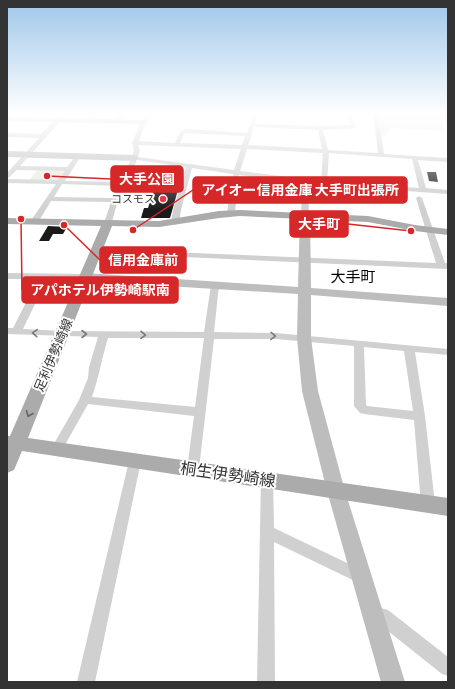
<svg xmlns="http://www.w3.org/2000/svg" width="455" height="689" viewBox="0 0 455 689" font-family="'Sofia Sans Condensed','Noto Sans JP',sans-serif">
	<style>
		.green { fill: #e6ecdf }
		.building { fill: #1a1a1a }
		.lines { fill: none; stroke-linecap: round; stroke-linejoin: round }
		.street { fill: #d0d0d0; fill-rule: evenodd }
		.secondary { fill: #bdbdbd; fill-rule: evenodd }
		.primary { fill: #ababab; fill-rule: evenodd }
		.oneway { stroke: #7a7a7a }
		.oneway2 { stroke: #636363 }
		.poi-dot { fill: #e63946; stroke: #fff; stroke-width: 1.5 }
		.labels { text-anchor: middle; stroke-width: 4; stroke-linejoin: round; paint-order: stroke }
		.far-poi-label { font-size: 11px; fill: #333; stroke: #fff; text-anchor: end }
		.street-label { font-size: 13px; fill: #333; stroke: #fff }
		.quarter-label { font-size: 15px; fill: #000; stroke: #fff }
		.near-street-label { font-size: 16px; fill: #333; stroke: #fff }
		.leader { fill: none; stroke: #d62828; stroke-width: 1.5 }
		.callout-dot { fill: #d62828; stroke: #fff; stroke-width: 1.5 }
		.callout { fill: #d62828; stroke: #d62828; stroke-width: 1.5 }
		.callout-label { font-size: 14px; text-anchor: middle; font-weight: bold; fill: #fff }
	</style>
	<rect width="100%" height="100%" fill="#fff"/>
	<g class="green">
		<polygon points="378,114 448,114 443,118 443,131 391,128 386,135 381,136"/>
		<polygon points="38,169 65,171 58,181 29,181"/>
	</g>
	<g class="building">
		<polygon points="427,172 436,172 438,182 429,181"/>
		<polygon points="154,189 178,190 170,218 141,218 144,208 148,208"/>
		<polygon points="48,226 67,227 63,234 53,234 49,241 39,241"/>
	</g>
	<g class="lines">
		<g class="street">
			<path d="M61 114H67L20 166 67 167 76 155 78 154 81 156 65 181 120 182 132 158 134 150 132 143 141 122 148 114H154L146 122 139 141 175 143 180 132 186 129 247 133 254 114H259L255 124 320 126 351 125 345 114H350L356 128 323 130 328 150 378 153 373 114H378L384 154 448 158V162L418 160 426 188 448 190V194L308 184 309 215 305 217 301 215 302 184 239 175 235 213 231 215 227 213 233 174 192 168 181 210 179 223 175 225 171 223 173 210 186 167 137 160 118 200 111 225H108L104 223 111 202 51 201 37 224H31L30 222 56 184 7 183V179L58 180 65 171 17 170 7 179V173L39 138 7 137V133L41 134ZM254 127 318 130 322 149 248 145ZM187 133 245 136 242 145 180 143 184 134ZM138 145 241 149 234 170 138 157 140 150ZM247 149 323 153 321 181 240 171ZM329 153 412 159 419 188 327 182ZM62 184 118 186 113 198 54 197Z"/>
			<polygon points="94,114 100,114 92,122 88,122 88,120"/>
			<polygon points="119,114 125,114 117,122 113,122 113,120"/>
			<polygon points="419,196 422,198 445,263 448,263 448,269 95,253 91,251 95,249 436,263 416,198"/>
			<path d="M7 273 85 274 89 277 85 280 47 279 23 329 63 331 204 332 211 285 215 282 219 285 214 332 276 333 448 349V355L415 352 425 416 435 504 433 508 428 510 423 508 421 504 414 420 364 414 360 413 354 406V346L276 339H214L199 469 197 473 193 474 189 473 187 469 194 416 88 404 61 452 57 454 53 452 51 449 79 400 88 378 89 367 98 337 7 334V328H13L38 279H7ZM108 338H204L195 407 92 397C99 377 102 357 108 338ZM364 347 404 351 413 411 367 406 366 405Z"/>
			<polygon points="135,456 139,457 141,461 95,682 77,682 129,461 131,457"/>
			<polygon points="267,474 272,475 273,479 274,528 366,572 368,577 366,582 361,584 274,542 275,682 257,682 261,479 262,475"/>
			<polygon points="373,606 388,610 448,657 448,676 442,674 378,623 367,620 365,614 367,608"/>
		</g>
		<g class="secondary">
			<polygon points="7,117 144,120 148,122 144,124 7,121"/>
			<polygon points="7,151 135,155 139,158 135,161 7,157"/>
			<polygon points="305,212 310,215 311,288 448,298 448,306 311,295 311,338 318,391 345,491 405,682 381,682 327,491 302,391 297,338 298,294 85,281 81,280 79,277 81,274 85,273 298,287 300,215"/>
		</g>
		<g class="primary">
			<polygon points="7,114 15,114 7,118"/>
			<polygon points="240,210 368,216 415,225 448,229 448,235 415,231 368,222 240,216 219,218 159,227 112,226 28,438 448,498 448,516 29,452 22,451 14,470 7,473 7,436 10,436 101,226 7,224 7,218 159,221 219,211"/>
		</g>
	</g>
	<defs><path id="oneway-chevron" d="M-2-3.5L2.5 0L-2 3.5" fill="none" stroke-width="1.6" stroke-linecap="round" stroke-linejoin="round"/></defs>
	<g class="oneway">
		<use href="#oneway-chevron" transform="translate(35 333) rotate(-176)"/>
		<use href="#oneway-chevron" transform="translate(84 334)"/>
		<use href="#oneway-chevron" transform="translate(143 335) rotate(1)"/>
		<use href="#oneway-chevron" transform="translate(273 336) rotate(2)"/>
	</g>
	<use class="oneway2" href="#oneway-chevron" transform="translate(29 414) rotate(113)"/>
	<linearGradient id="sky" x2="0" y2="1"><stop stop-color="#9ec6ea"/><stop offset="0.54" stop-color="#fff"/><stop offset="1" stop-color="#fff" stop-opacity="0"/></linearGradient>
	<rect width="455" height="210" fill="url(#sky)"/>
	<circle class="poi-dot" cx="163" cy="199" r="4"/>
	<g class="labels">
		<g class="far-poi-label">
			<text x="155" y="203">コスモス</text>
		</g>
		<g class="street-label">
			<text transform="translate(53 355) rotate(-67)" y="5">足利伊勢崎線</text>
		</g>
		<g class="quarter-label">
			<text x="353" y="282">大手町</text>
		</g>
		<g class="near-street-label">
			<text transform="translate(228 474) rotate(8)" y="6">桐生伊勢崎線</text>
		</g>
	</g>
	<path class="leader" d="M47 176L111 179M133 230L193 190M411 231L348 224M64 225L100 260M21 219L22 290"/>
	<g class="callout-dot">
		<circle cx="47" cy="176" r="4"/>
		<circle cx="133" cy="230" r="4"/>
		<circle cx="411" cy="231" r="4"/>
		<circle cx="64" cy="225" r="4"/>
		<circle cx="21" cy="219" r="4"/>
	</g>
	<g class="callout">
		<rect x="111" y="166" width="72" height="26" rx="4"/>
		<rect x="193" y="177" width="214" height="26" rx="4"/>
		<rect x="290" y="211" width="58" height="26" rx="4"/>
		<rect x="100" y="247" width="86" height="26" rx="4"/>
		<rect x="22" y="277" width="156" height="26" rx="4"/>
	</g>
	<g class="callout-label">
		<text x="147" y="184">大手公園</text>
		<text x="300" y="195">アイオー信用金庫 大手町出張所</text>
		<text x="319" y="229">大手町</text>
		<text x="143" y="265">信用金庫前</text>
		<text x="100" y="295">アパホテル伊勢崎駅南</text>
	</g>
	<rect width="455" height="689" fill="none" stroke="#333333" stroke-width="16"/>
</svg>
